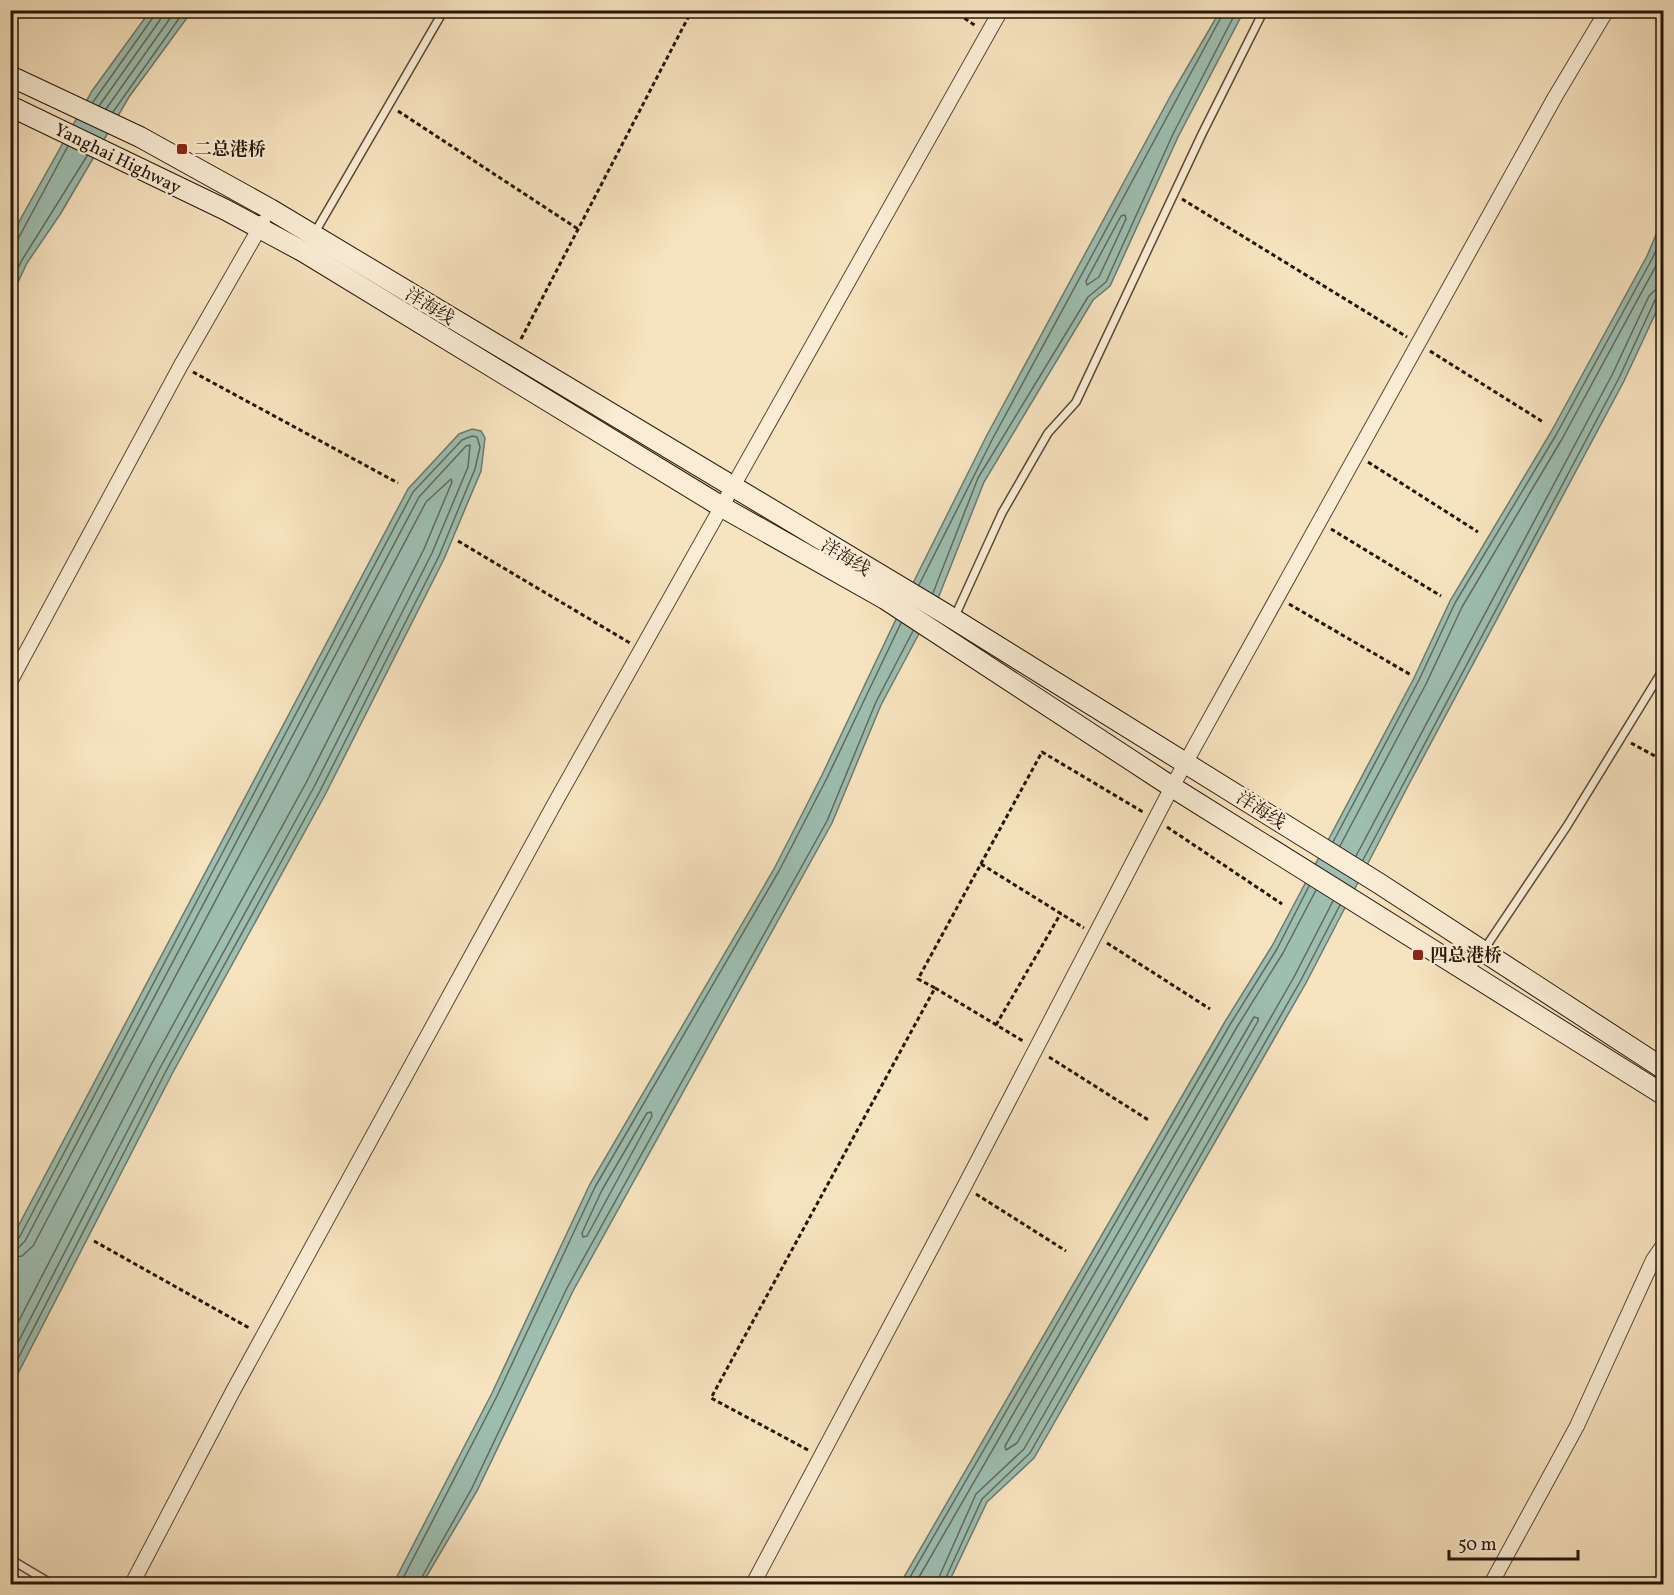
<svg xmlns="http://www.w3.org/2000/svg" width="1674" height="1595" viewBox="0 0 1674 1595" font-family="Vollkorn,'Noto Serif SC',serif">
	<style>
		.water { fill: #9dbeb1; stroke: #6d7a6d; stroke-width: 1.5 }
		.lines { fill: none; stroke-linecap: round; stroke-linejoin: round }
		.shore { stroke: #616a5c; stroke-width: 1.5 }
		.lane-casing { stroke: #5a4836; stroke-width: 10 }
		.street-casing { stroke: #5a4836; stroke-width: 16 }
		.secondary-casing { stroke: #251508; stroke-width: 22 }
		.path { stroke: #251508; stroke-width: 3; stroke-dasharray: 4.5 3; stroke-linecap: butt }
		.lane { stroke: #faedd5; stroke-width: 7 }
		.street { stroke: #faedd5; stroke-width: 14 }
		.secondary { stroke: #faedd5; stroke-width: 20 }
		.poi-dot { fill: #8f2418; stroke: #faedd5; stroke-width: 2 }
		.labels { text-anchor: middle; stroke-width: 4.5; stroke-linejoin: round; paint-order: stroke }
		.poi-label { font-size: 18px; font-weight: bold; fill: #251508; stroke: #faedd5; text-anchor: start }
		.street-label { font-size: 18px; fill: #251508; stroke: #faedd5 }
	</style>
	<rect width="100%" height="100%" fill="#f7e3bf"/>
	<filter id="stains"><feTurbulence type="fractalNoise" baseFrequency=".00333" numOctaves="4"/><feColorMatrix values="0 0 0 0 .2 0 0 0 0 .09 0 0 0 0 .02 0 0 0 .5 -.17"/></filter>
	<radialGradient id="worn" r=".72"><stop offset=".6" stop-color="#630" stop-opacity="0"/><stop offset="1" stop-color="#630" stop-opacity=".3"/></radialGradient>
	<g class="water">
		<polygon points="150,11 192,11 129,97 61,213 27,263 11,297 11,242 20,220 92,91"/>
		<polygon points="1220,11 1244,11 1178,137 1110,286 1093,300 984,482 939,596 881,705 832,823 573,1291 477,1491 422,1584 393,1584 492,1393 590,1184 774,869 822,775 916,577 987,435 1171,95"/>
		<polygon points="1663,218 1663,297 1624,381 1409,784 1306,983 1034,1458 987,1502 948,1584 900,1584 1226,1020 1272,946 1414,678 1450,601 1551,432 1647,256"/>
		<polygon points="472,429 481,431 485,438 481,471 444,559 326,793 172,1074 11,1387 11,1240 408,489 459,434"/>
	</g>
	<g class="lines">
		<g class="shore">
			<polyline points="93,102 154,16 155,10"/>
			<polyline points="99,106 160,20 162,10"/>
			<polyline points="106,109 176,10"/>
			<polyline points="113,112 185,10"/>
			<polygon points="1125,215 1126,219 1099,277 1087,285 1086,281 1121,216"/>
			<polyline points="10,242 18,239 68,146"/>
			<polyline points="10,284 22,260 87,156"/>
			<polyline points="919,585 993,438 1225,10"/>
			<polyline points="933,593 978,478 1088,297 1106,282 1173,134 1237,10"/>
			<polyline points="1333,842 1419,680 1455,603 1556,435 1652,259 1664,233"/>
			<polyline points="1340,846 1426,684 1462,607 1562,439 1664,251"/>
			<polyline points="1356,856 1612,375 1649,296 1655,290 1664,288"/>
			<polyline points="1363,860 1619,378 1655,300 1664,296"/>
			<polygon points="1254,1017 1258,1018 1258,1021 1017,1443 1006,1450 1005,1446"/>
			<polygon points="651,1112 652,1116 587,1236 583,1237 582,1233 602,1190 647,1113"/>
			<polyline points="10,1242 19,1238 413,492 462,440 472,436 477,437 480,447 475,469 439,556 320,791 166,1071 10,1374"/>
			<polyline points="10,1249 18,1248 25,1241 419,497 466,446 470,445 468,467 432,553 314,787 160,1068 10,1358"/>
			<polyline points="10,1258 22,1256 33,1246 426,502 451,479 452,482 424,549 306,783 152,1063 10,1338"/>
			<polyline points="400,1584 497,1396 595,1187 779,871 827,778 901,623"/>
			<polyline points="418,1584 472,1488 567,1288 827,821 876,702 913,631"/>
			<polyline points="906,1584 1231,1023 1277,949 1309,886"/>
			<polyline points="915,1584 1237,1027 1283,953 1316,890"/>
			<polyline points="936,1584 976,1494 1024,1449 1294,977 1333,901"/>
			<polyline points="943,1584 982,1499 1030,1453 1301,980 1340,905"/>
		</g>
		<g class="lane-casing">
			<g id="lane">
				<polyline points="314,234 444,10"/>
				<polyline points="955,616 1002,513 1048,433 1076,402 1202,134 1264,10"/>
				<polyline points="1469,972 1567,826 1664,668"/>
				<polyline points="10,1559 52,1584"/>
			</g>
		</g>
		<g class="street-casing">
			<g id="street">
				<polyline points="10,682 181,365 263,222"/>
				<polyline points="132,1584 233,1391 556,801 1001,10"/>
				<polyline points="753,1584 964,1187 1172,787 1555,97 1607,10"/>
				<polyline points="1491,1584 1577,1426 1653,1260 1664,1244"/>
			</g>
		</g>
		<g class="secondary-casing">
			<g id="secondary">
				<polyline points="10,76 140,137 270,209 944,613 1380,884 1664,1069"/>
				<polyline points="10,106 226,210 304,252 722,507 885,599 1172,787 1664,1095"/>
			</g>
		</g>
		<g class="path">
			<polyline points="952,10 976,26"/>
			<polyline points="398,111 578,229"/>
			<polyline points="1182,199 1407,337"/>
			<polyline points="521,339 692,10"/>
			<polyline points="1430,351 1543,422"/>
			<polyline points="193,372 398,483"/>
			<polyline points="1368,462 1478,532"/>
			<polyline points="1331,529 1441,596"/>
			<polyline points="458,541 630,643"/>
			<polyline points="1289,604 1411,675"/>
			<polyline points="1631,743 1664,761"/>
			<polyline points="1167,827 1282,904"/>
			<polyline points="981,864 1084,928"/>
			<polyline points="1107,943 1210,1009"/>
			<polyline points="935,988 1023,1041"/>
			<polyline points="996,1025 1061,913"/>
			<polyline points="1049,1057 1150,1121"/>
			<polyline points="976,1194 1066,1251"/>
			<polyline points="94,1241 251,1329"/>
			<polyline points="808,1450 711,1398 935,988 918,979 1042,752 1143,812"/>
		</g>
		<use href="#lane" class="lane"/>
		<use href="#street" class="street"/>
		<use href="#secondary" class="secondary"/>
	</g>
	<g class="poi-dot">
		<rect x="176" y="143" width="12" height="12" rx="3"/>
		<rect x="1412" y="949" width="12" height="12" rx="3"/>
	</g>
	<g class="labels">
		<g class="poi-label">
			<text x="194" y="155">二总港桥</text>
			<text x="1430" y="961">四总港桥</text>
		</g>
		<g class="street-label">
			<text transform="translate(118 158) rotate(26)" y="6">Yanghai Highway</text>
			<text transform="translate(430 306) rotate(31)" y="6">洋海线</text>
			<text transform="translate(846 557) rotate(31)" y="6">洋海线</text>
			<text transform="translate(1261 810) rotate(32)" y="6">洋海线</text>
		</g>
	</g>
	<rect width="1674" height="1595" fill="none" stroke="#f7e3bf" stroke-width="36"/>
	<rect x="12" y="12" width="1650" height="1571" fill="none" stroke="#251508" stroke-width="3"/>
	<rect x="18" y="18" width="1638" height="1559" fill="none" stroke="#251508" stroke-width="1.5"/>
	<path d="M1449 1550v9h129v-9" fill="none" stroke="#251508" stroke-width="3"/>
	<text x="1458" y="1550" font-size="18" fill="#251508" stroke="#faedd5" stroke-width="4.5" paint-order="stroke">50 m</text>
	<rect width="100%" height="100%" filter="url(#stains)"/>
	<rect width="100%" height="100%" fill="url(#worn)"/>
</svg>
